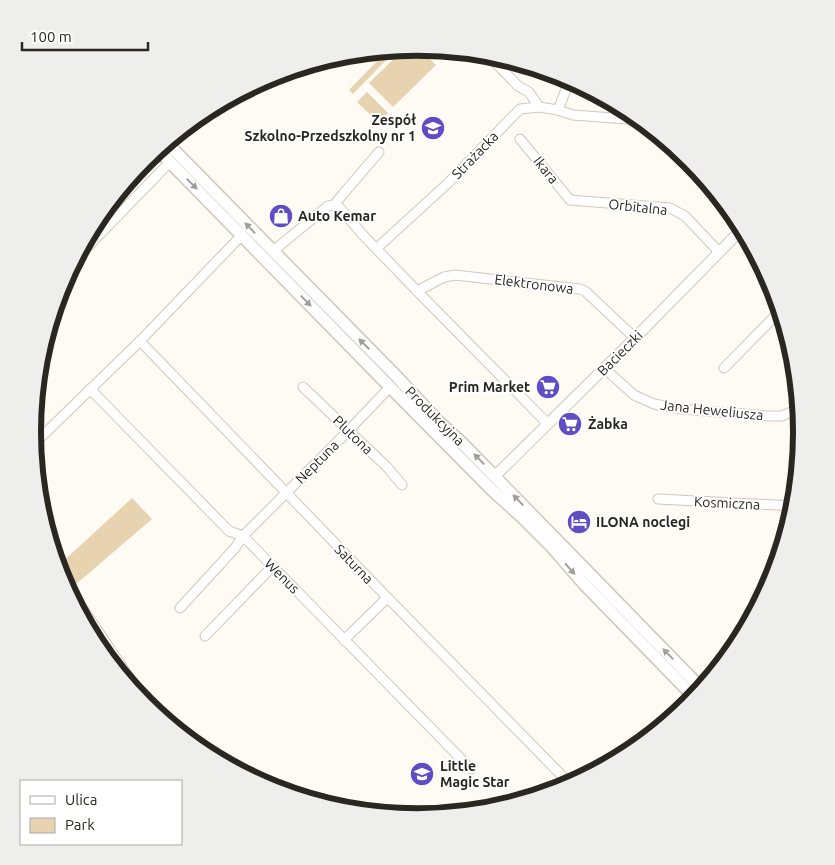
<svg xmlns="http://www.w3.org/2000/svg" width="835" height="865" viewBox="0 0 835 865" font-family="Ubuntu,sans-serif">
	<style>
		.green { fill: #e8d3b1 }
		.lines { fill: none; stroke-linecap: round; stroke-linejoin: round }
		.minor-casing { stroke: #d1c8ba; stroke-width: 11 }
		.tertiary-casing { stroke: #d1c8ba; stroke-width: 12 }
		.secondary-casing { stroke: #d1c8ba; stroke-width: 14 }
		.minor { stroke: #fff; stroke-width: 9 }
		.tertiary { stroke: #fff; stroke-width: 10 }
		.secondary { stroke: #fff; stroke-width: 11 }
		.oneway { fill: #9f9e9b }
		.labels { text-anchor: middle; stroke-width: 4; stroke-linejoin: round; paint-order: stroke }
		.poi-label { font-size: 14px; font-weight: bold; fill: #2a2721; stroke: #fff; text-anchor: start }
		.street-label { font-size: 14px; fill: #2a2721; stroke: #fff }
		.rim { fill: none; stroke: #2a2721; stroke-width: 6 }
	</style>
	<rect width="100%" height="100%" fill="#fefaf4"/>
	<g class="green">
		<polygon points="419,48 436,65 393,107 369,83 404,49"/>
		<polygon points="396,50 353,94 349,90 387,51"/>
		<polygon points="367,92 388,113 379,123 357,102"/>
		<polygon points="132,498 152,519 75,585 58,566"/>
	</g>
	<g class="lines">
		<g class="minor-casing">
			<g id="minor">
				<polyline points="487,54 518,86 529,92 539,107"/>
				<polyline points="558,110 573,115 640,120"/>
				<polyline points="520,139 570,200 670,208 685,216 719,252"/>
				<polyline points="334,205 343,194 379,152"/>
				<polyline points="377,248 447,184 520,109 539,107 558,110 570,79"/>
				<polyline points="273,251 328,206 334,205 339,207 363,235 417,291 547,423"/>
				<polyline points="75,260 170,162"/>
				<polyline points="417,291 444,277 455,275 580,289 585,291 635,338"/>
				<polyline points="140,341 382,592 571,785"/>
				<polyline points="604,368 634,395 654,404 682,409 767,416 782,416 800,408"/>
				<polyline points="724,368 781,310"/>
				<polyline points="303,387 387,467 402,485"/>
				<polyline points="90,389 229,531 243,536 471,769"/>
				<polyline points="34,444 140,341 242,235"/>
				<polyline points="658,499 795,506"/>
				<polyline points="61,576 149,707"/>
				<polyline points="180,608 235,548 243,536 349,430 390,387"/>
				<polyline points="205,636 273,566"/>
				<polyline points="344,640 387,598"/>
			</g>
		</g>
		<g class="tertiary-casing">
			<polyline id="tertiary" points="495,476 635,338 743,228"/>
		</g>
		<g class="secondary-casing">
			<g id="secondary">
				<polyline points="167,143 398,378 440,423 462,443 702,689"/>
				<polyline points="158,150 390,387 493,491 523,518 550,545 584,584 695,698"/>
			</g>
		</g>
		<use href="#minor" class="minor"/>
		<use href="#tertiary" class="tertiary"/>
		<use href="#secondary" class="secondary"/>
	</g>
	<defs><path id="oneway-solid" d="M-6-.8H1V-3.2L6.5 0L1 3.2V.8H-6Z" transform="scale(1.25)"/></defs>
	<g class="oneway">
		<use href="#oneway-solid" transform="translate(192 184) rotate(45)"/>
		<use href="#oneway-solid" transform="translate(250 228) rotate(-134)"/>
		<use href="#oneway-solid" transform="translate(306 301) rotate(46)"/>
		<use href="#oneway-solid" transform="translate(364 344) rotate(-135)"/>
		<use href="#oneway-solid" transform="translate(479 459) rotate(-134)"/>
		<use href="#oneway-solid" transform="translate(518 500) rotate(-134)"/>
		<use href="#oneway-solid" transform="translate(570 569) rotate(48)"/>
		<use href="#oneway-solid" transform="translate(668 654) rotate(-134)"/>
	</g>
	<defs>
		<g id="school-disc" transform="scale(1.25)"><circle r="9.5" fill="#604cc5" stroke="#fff"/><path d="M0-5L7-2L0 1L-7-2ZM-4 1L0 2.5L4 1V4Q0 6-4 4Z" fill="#fff"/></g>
		<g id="shop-disc" transform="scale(1.25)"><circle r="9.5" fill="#604cc5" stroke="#fff"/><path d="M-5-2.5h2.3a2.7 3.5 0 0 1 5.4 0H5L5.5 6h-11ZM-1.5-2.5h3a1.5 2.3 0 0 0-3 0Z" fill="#fff"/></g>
		<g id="supermarket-disc" transform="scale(1.25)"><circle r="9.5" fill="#604cc5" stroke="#fff"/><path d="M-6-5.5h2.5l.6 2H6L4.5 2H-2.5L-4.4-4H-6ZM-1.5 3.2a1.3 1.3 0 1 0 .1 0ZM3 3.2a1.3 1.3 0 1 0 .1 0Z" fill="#fff"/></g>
		<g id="hotel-disc" transform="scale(1.25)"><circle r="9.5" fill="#604cc5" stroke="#fff"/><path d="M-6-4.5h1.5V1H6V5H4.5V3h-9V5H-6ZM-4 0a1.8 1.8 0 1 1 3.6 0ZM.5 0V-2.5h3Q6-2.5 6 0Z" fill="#fff"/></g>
	</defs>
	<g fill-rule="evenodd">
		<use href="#school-disc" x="433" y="128"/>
		<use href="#shop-disc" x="281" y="216"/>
		<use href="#supermarket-disc" x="548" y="387"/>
		<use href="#supermarket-disc" x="570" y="424"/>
		<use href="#hotel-disc" x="579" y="522"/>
		<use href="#school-disc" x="422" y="774"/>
	</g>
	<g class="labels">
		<g class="poi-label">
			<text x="416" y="125" text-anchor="end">Zespół<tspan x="416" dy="16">Szkolno-Przedszkolny nr 1</tspan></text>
			<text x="298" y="221">Auto Kemar</text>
			<text x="530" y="392" text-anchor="end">Prim Market</text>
			<text x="588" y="429">Żabka</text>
			<text x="596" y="527">ILONA noclegi</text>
			<text x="440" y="771">Little<tspan x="440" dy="16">Magic Star</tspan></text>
		</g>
		<g class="street-label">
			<text transform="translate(475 155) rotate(-46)" y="5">Strażacka</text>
			<text transform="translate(546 170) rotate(51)" y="5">Ikara</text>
			<text transform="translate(638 207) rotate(6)" y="5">Orbitalna</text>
			<text transform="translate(534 284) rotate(7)" y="5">Elektronowa</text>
			<text transform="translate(620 353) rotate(-45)" y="5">Bacieczki</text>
			<text transform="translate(712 410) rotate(6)" y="5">Jana Heweliusza</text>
			<text transform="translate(435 416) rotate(45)" y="5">Produkcyjna</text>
			<text transform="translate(353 435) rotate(44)" y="5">Plutona</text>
			<text transform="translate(317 462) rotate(-45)" y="5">Neptuna</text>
			<text transform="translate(727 503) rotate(3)" y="5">Kosmiczna</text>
			<text transform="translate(354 564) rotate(46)" y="5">Saturna</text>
			<text transform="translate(282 576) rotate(45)" y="5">Wenus</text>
		</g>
	</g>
	<path d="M0 0H835V865H0ZM41 432a376 376 0 1 1 752 0a376 376 0 1 1-752 0Z" fill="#eeeeed" fill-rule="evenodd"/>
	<path class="rim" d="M41 432a376 376 0 1 1 752 0a376 376 0 1 1-752 0Z"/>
	<rect x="20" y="780" width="162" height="65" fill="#ffffff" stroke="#aaa9a6"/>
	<rect x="30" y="796" width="25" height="8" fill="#ffffff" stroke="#aaa9a6"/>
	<text x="65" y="805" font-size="15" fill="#2a2721">Ulica</text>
	<rect x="30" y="818" width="25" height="15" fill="#e8d3b1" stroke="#aaa9a6"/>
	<text x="65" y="830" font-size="15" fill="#2a2721">Park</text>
	<path d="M22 42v8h126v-8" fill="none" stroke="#2a2721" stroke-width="2.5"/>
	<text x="30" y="42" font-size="15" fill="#2a2721" stroke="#ffffff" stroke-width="4" paint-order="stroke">100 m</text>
</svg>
